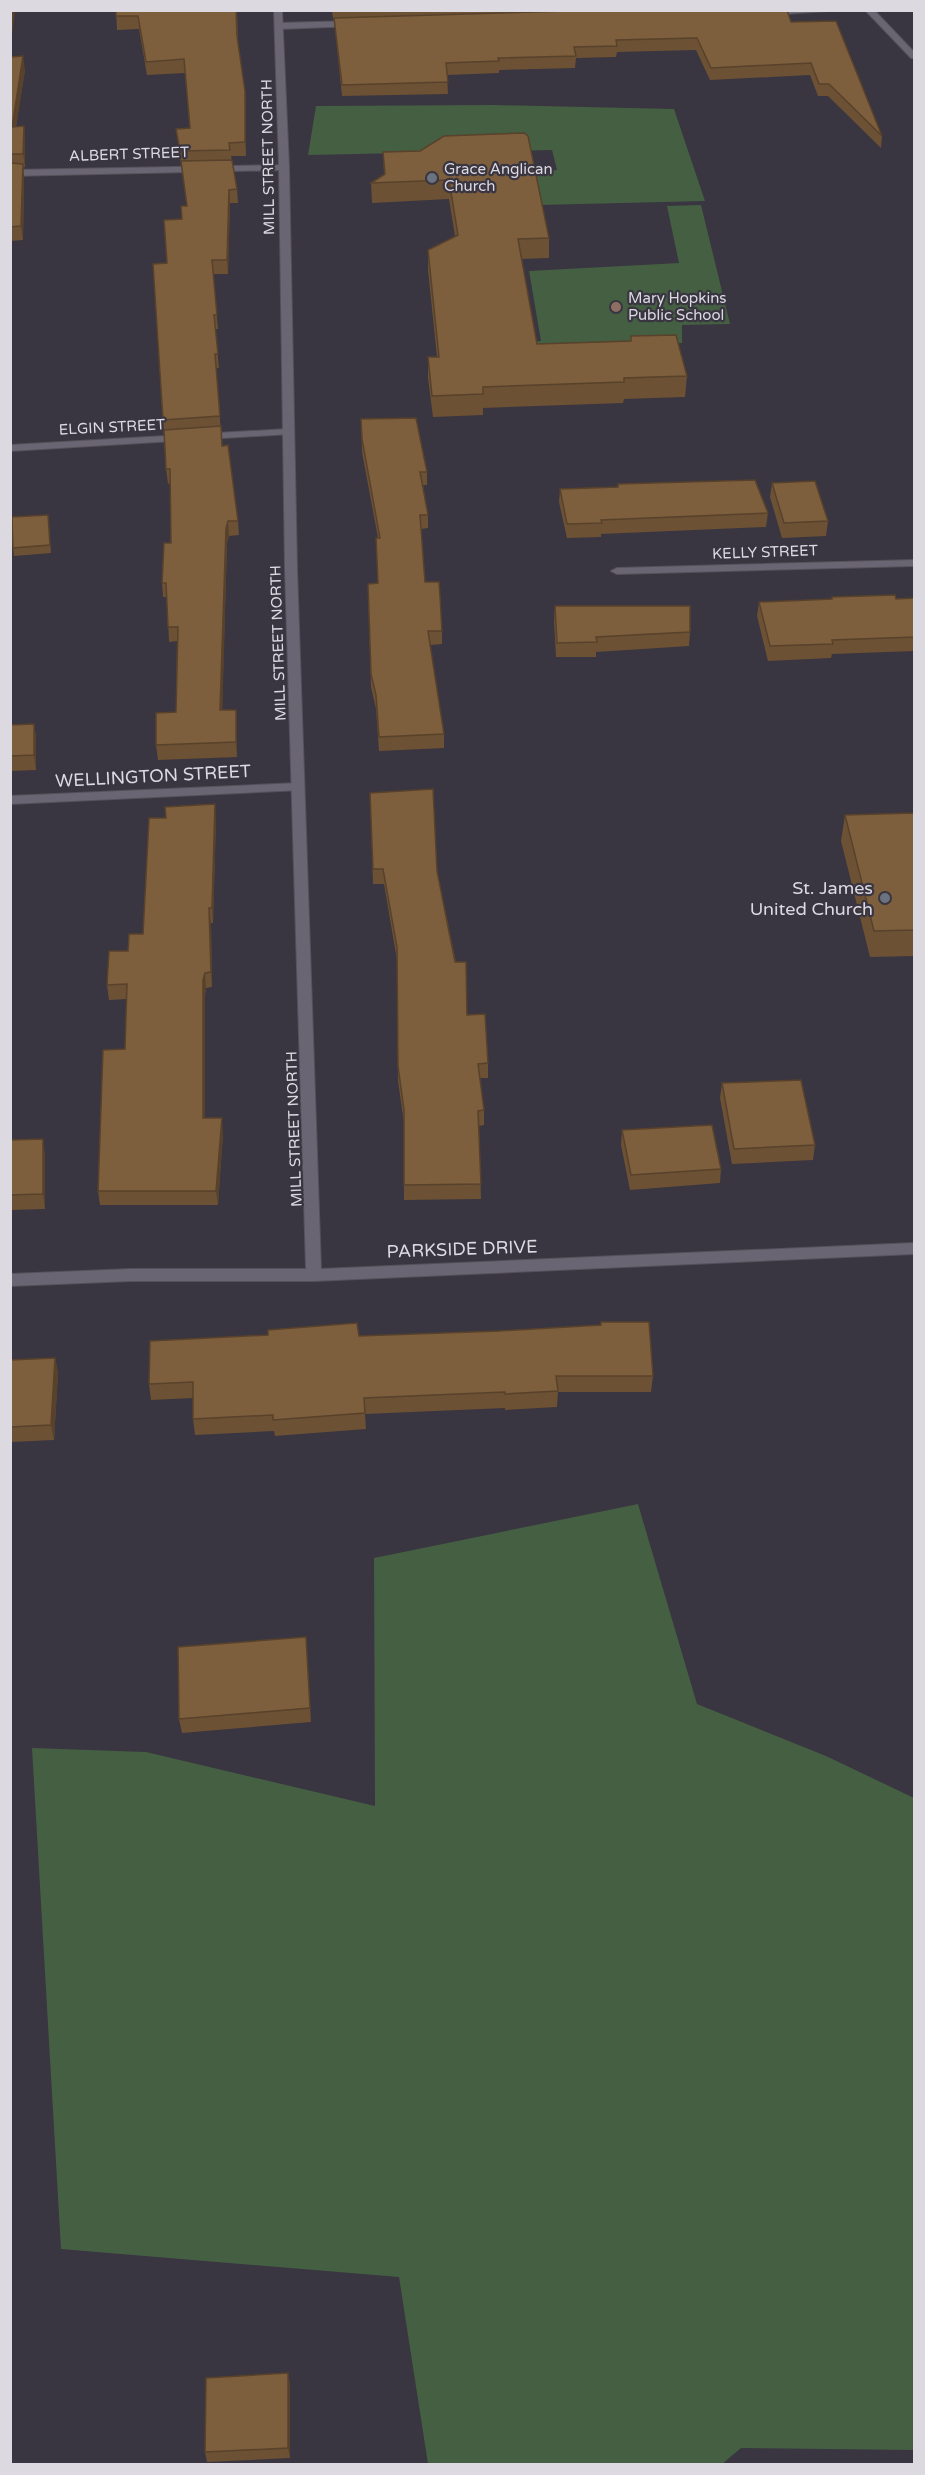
<svg xmlns="http://www.w3.org/2000/svg" width="925" height="2475" viewBox="0 0 925 2475" font-family="'Varela Round',sans-serif">
	<style>
		.green { fill: #455f42 }
		.lines { fill: none; stroke-linecap: round; stroke-linejoin: round }
		.street-casing { stroke: #55515b; stroke-width: 2 }
		.secondary-casing { stroke: #55515b; stroke-width: 2 }
		.street { fill: #6a6572; fill-rule: evenodd }
		.secondary { fill: #6a6572; fill-rule: evenodd }
		.wall { fill: #6c5134 }
		.shaded-wall { fill: #58422b }
		.building { fill: #7d5e3d; stroke: #58422b; stroke-width: 1.5 }
		.worship-dot { fill: #6b7280; stroke: #393541; stroke-width: 2 }
		.education-dot { fill: #8d6e63; stroke: #393541; stroke-width: 2 }
		.labels { text-anchor: middle; stroke-width: 4.5; stroke-linejoin: round; paint-order: stroke }
		.far-street-label { font-size: 15px; fill: #dcd9e1; stroke: #393541 }
		.far-poi-label { font-size: 15px; fill: #dcd9e1; stroke: #393541; text-anchor: start }
		.street-label { font-size: 18px; fill: #dcd9e1; stroke: #393541 }
		.poi-label { font-size: 18px; fill: #dcd9e1; stroke: #393541; text-anchor: end }
	</style>
	<rect width="100%" height="100%" fill="#393541"/>
	<g class="green">
		<polygon points="493,105 674,109 705,201 499,206 494,175 557,170 552,150 308,155 316,106"/>
		<polygon points="701,205 730,324 682,325 682,343 617,347 613,359 521,342 541,341 529,271 679,263 667,206"/>
		<polygon points="638,1504 697,1704 826,1756 914,1798 914,2450 741,2448 722,2464 428,2464 399,2277 61,2249 32,1748 146,1752 375,1806 374,1558"/>
	</g>
	<g class="lines">
		<g class="street-casing">
			<g id="street">
				<polygon points="765,10 844,10 768,15 765,14"/>
				<polygon points="354,21 357,22 357,26 279,29 275,26 279,23"/>
				<polygon points="287,165 289,167 284,170 10,176 10,170"/>
				<polygon points="287,429 292,432 291,434 10,451 10,445"/>
				<polygon points="914,560 914,566 617,574 611,571 617,568"/>
				<polygon points="298,783 304,787 302,790 10,804 10,796"/>
			</g>
		</g>
		<g class="secondary-casing">
			<g id="secondary">
				<polygon points="274,10 282,10 289,167 297,569 321,1269 914,1243 914,1254 314,1281 131,1281 10,1286 10,1274 131,1269 306,1269 285,569 279,167"/>
				<polygon points="865,10 874,10 914,52 914,58 911,58"/>
			</g>
		</g>
		<use href="#street" class="street"/>
		<use href="#secondary" class="secondary"/>
	</g>
	<g class="wall">
		<polygon points="116,10 237,10 238,40 246,104 246,156 231,156 237,189 238,203 230,203 228,274 213,274 218,329 215,329 219,368 216,368 222,446 238,521 239,535 229,536 227,543 222,710 236,710 237,757 158,760 156,745 176,712 177,641 169,642 167,597 163,597 162,583 171,543 170,483 168,484 166,469 153,264 167,263 187,206 176,129 190,128 185,73 147,75 139,29 117,30"/>
		<polygon points="332,10 787,10 791,22 882,136 881,148 828,96 818,96 810,75 710,80 696,50 617,52 616,57 576,58 575,68 499,70 499,73 447,75 448,94 342,96 334,19 333,19"/>
		<polygon points="10,57 25,70 16,126 24,126 25,139 25,167 23,168 24,178 23,240 10,241"/>
		<polygon points="420,151 549,238 549,258 521,259 537,344 630,341 631,336 687,376 685,397 624,399 623,403 483,408 483,415 433,417 428,378 428,357 437,357 428,270 428,250 455,236 449,199 372,203 371,183 384,175 383,152"/>
		<polygon points="361,419 427,472 427,485 423,485 428,515 428,528 421,529 425,582 442,631 442,644 430,645 444,734 444,748 379,751 376,709 371,687 368,584 378,583 378,538 362,452"/>
		<polygon points="772,483 828,521 826,536 782,538 770,497"/>
		<polygon points="618,484 768,513 766,527 601,534 601,537 567,538 559,502 560,489 618,487"/>
		<polygon points="49,523 51,553 14,556 13,548"/>
		<polygon points="832,597 896,599 915,598 915,651 832,654 831,658 768,661 757,616 759,602 832,599"/>
		<polygon points="555,606 690,632 689,646 596,652 596,657 556,657 554,621"/>
		<polygon points="34,724 36,738 36,770 10,771 10,725"/>
		<polygon points="370,793 437,871 467,1015 488,1063 488,1078 480,1078 484,1110 484,1125 479,1126 481,1199 404,1200 404,1123 398,1081 397,960 384,884 373,884"/>
		<polygon points="915,813 915,956 870,957 841,841 845,815"/>
		<polygon points="216,819 213,923 211,923 212,987 206,988 205,995 205,1118 223,1133 218,1205 100,1205 98,1191 125,1049 127,999 109,1000 107,985 128,951 143,934"/>
		<polygon points="722,1083 815,1145 813,1160 732,1164 720,1098"/>
		<polygon points="622,1130 721,1169 720,1183 630,1190 621,1145"/>
		<polygon points="10,1140 45,1154 45,1209 10,1210"/>
		<polygon points="359,1336 653,1376 651,1392 558,1392 557,1407 505,1410 505,1408 365,1414 366,1429 275,1436 274,1431 195,1435 193,1419 193,1398 151,1400 149,1384"/>
		<polygon points="55,1358 58,1373 54,1440 10,1442 10,1360"/>
		<polygon points="306,1637 311,1722 182,1733 179,1719"/>
		<polygon points="290,2383 290,2458 207,2462 205,2452"/>
	</g>
	<g class="shaded-wall">
		<polygon points="12,10 15,10 10,52 10,23"/>
		<polygon points="23,56 25,70 14,140 12,127"/>
		<polygon points="245,91 246,104 246,156 245,142"/>
		<polygon points="24,126 25,139 25,167 23,154"/>
		<polygon points="23,164 24,178 23,240 21,226"/>
		<polygon points="229,190 230,203 228,274 227,260"/>
		<polygon points="228,521 229,536 227,543 222,725 220,710 226,528"/>
		<polygon points="236,710 237,725 237,757 236,742"/>
		<polygon points="34,724 36,738 36,770 34,755"/>
		<polygon points="215,804 216,819 213,923 212,908"/>
		<polygon points="209,908 211,923 212,987 211,972"/>
		<polygon points="205,973 206,988 205,995 205,1133 203,1118 203,980"/>
		<polygon points="222,1118 223,1133 218,1205 216,1191"/>
		<polygon points="43,1139 45,1154 45,1209 43,1194"/>
		<polygon points="55,1358 58,1373 54,1440 51,1425"/>
		<polygon points="288,2373 290,2383 290,2458 288,2448"/>
	</g>
	<g class="building">
		<polygon points="116,10 236,10 237,36 245,91 245,142 229,143 230,150 180,151 176,129 190,128 184,59 146,62 138,16 116,16"/>
		<polygon points="602,10 787,10 791,22 836,21 882,136 829,84 819,84 811,63 711,68 697,38 616,40 617,46 574,47 576,56 498,58 499,61 446,63 448,82 342,85 334,18"/>
		<polygon points="23,56 12,127 24,126 23,154 10,154 10,57"/>
		<polygon points="524,133 528,136 549,238 518,239 537,344 631,341 631,336 676,335 687,376 624,378 624,382 483,387 483,394 432,396 428,357 439,357 428,250 458,235 449,180 371,183 385,174 383,152 420,151 444,136"/>
		<polygon points="232,160 237,189 229,190 227,260 212,260 217,315 214,315 218,354 215,354 220,416 163,420 153,264 167,263 164,220 182,219 181,206 187,206 181,161"/>
		<polygon points="10,163 23,164 21,226 10,227"/>
		<polygon points="416,418 427,472 420,472 428,515 420,515 425,582 439,582 440,596 442,631 428,631 444,734 379,737 376,695 371,674 368,584 378,583 376,538 380,538 362,439 361,419"/>
		<polygon points="221,426 222,446 228,445 238,521 228,521 226,528 220,710 236,710 236,742 156,745 156,713 176,712 178,627 168,627 166,583 162,583 164,543 171,543 170,469 166,469 164,430"/>
		<polygon points="755,480 768,513 601,520 602,523 567,524 560,489 618,487 618,484"/>
		<polygon points="815,481 828,521 784,523 772,483"/>
		<polygon points="48,515 50,545 13,548 12,517"/>
		<polygon points="895,595 896,599 915,598 915,637 832,640 833,644 770,646 759,602 832,599 832,597"/>
		<polygon points="555,606 690,606 690,632 596,637 597,642 557,643"/>
		<polygon points="34,724 34,755 10,756 10,725"/>
		<polygon points="433,789 437,871 455,962 466,962 467,1015 485,1014 488,1063 478,1064 484,1110 478,1111 481,1184 404,1185 404,1110 398,1066 397,947 383,869 373,869 370,793"/>
		<polygon points="215,804 212,908 209,908 211,972 205,973 203,980 203,1118 222,1118 216,1191 98,1191 103,1050 125,1049 127,984 107,985 109,951 128,951 129,934 143,934 149,818 166,818 165,807"/>
		<polygon points="915,813 915,930 874,931 845,815"/>
		<polygon points="801,1080 815,1145 734,1149 722,1083"/>
		<polygon points="712,1125 721,1169 631,1175 622,1130"/>
		<polygon points="43,1139 43,1194 10,1195 10,1140"/>
		<polygon points="601,1322 649,1322 653,1376 556,1376 558,1391 505,1394 505,1392 364,1398 365,1413 273,1420 273,1415 193,1419 193,1382 149,1384 150,1341 268,1335 268,1330 357,1323 359,1336 499,1331 601,1325"/>
		<polygon points="55,1358 51,1425 10,1427 10,1360"/>
		<polygon points="306,1637 310,1708 179,1719 178,1647"/>
		<polygon points="288,2373 288,2448 205,2452 206,2378"/>
	</g>
	<g class="worship-dot">
		<circle cx="432" cy="178" r="6"/>
		<circle cx="885" cy="898" r="6"/>
	</g>
	<circle class="education-dot" cx="616" cy="307" r="6"/>
	<g class="labels">
		<g class="far-street-label">
			<text transform="translate(129 154) rotate(-2)" y="5">ALBERT STREET</text>
			<text transform="translate(268 157) rotate(-91)" y="5">MILL STREET NORTH</text>
			<text transform="translate(112 427) rotate(-3)" y="5">ELGIN STREET</text>
			<text transform="translate(765 552) rotate(-2)" y="5">KELLY STREET</text>
			<text transform="translate(278 643) rotate(-92)" y="5">MILL STREET NORTH</text>
			<text transform="translate(294 1129) rotate(-92)" y="5">MILL STREET NORTH</text>
		</g>
		<g class="far-poi-label">
			<text x="444" y="174">Grace Anglican<tspan x="444" dy="17">Church</tspan></text>
			<text x="628" y="303">Mary Hopkins<tspan x="628" dy="17">Public School</tspan></text>
		</g>
		<g class="street-label">
			<text transform="translate(153 776) rotate(-3)" y="6">WELLINGTON STREET</text>
			<text transform="translate(462 1249) rotate(-2)" y="6">PARKSIDE DRIVE</text>
		</g>
		<g class="poi-label">
			<text x="873" y="894">St. James<tspan x="873" dy="21">United Church</tspan></text>
		</g>
	</g>
	<rect width="925" height="2475" fill="none" stroke="#dcd9e1" stroke-width="24"/>
</svg>
